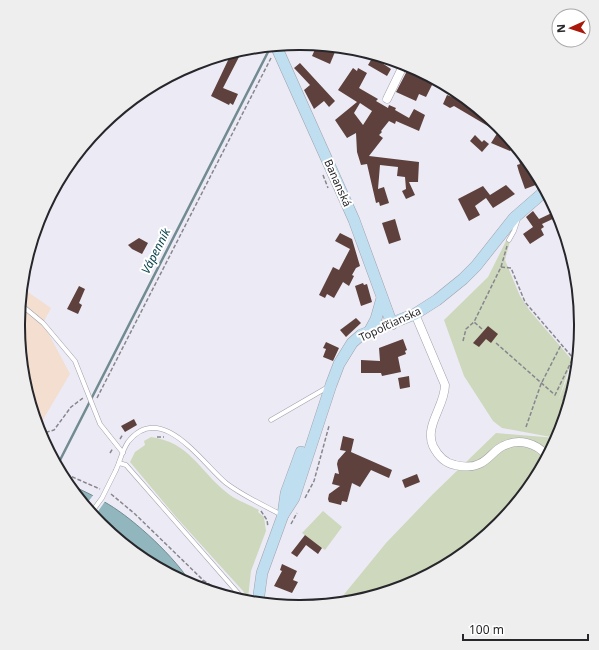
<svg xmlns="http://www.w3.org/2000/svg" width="599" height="650" viewBox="0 0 599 650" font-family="'Noto Sans',sans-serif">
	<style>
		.industrial { fill: #f3ded0 }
		.green { fill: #ced8bd }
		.water { fill: #91b6bd; stroke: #718b91 }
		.pier { fill: #ecebf5 }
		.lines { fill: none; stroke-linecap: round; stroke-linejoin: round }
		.stream { stroke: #718b91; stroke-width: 2.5 }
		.building { fill: #5e413d; fill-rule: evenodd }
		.service-casing { stroke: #a1a0aa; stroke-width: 5 }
		.minor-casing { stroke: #a1a0aa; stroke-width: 9 }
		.secondary-casing { stroke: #a1a0aa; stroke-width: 12 }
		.path { stroke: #87868d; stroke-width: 1.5; stroke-dasharray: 4 2; stroke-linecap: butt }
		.service { stroke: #fff; stroke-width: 4 }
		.minor { stroke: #fff; stroke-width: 8 }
		.secondary { stroke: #bfdff1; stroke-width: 11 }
		.service-bridge-casing { stroke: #a1a0aa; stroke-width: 5; stroke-linecap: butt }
		.service-bridge { stroke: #fff; stroke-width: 4 }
		.labels { text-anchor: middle; stroke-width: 4; stroke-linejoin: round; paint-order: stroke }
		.street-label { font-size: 11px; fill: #27262a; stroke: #fff }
		.water-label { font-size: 12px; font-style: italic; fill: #013d45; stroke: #fff }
		.rim { fill: none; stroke: #27262a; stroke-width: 2 }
	</style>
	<rect width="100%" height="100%" fill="#ecebf5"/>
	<polygon class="industrial" points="22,288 51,308 43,323 70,374 38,428 23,380 18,325"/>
	<g class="green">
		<path d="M507 239 510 241 505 260 520 296 530 311 572 360 558 401 578 351C576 379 570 407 559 433 522 522 433 593 337 603L386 543 433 494 496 433 556 438 502 428 493 421 464 376 444 320 488 277Z"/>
		<path d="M151 437C189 442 199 470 226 492 235 500 248 504 259 510L258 512 264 517 266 531 251 571 248 598 243 591 176 517 130 462 135 452 145 445 144 441Z"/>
		<polygon points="323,511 342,527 325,550 302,533"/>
	</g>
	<path class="water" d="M67 483C81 490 95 496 108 504 135 520 176 558 192 585L143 559 100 524Z"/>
	<polygon class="pier" points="94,494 106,500 94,517 85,506"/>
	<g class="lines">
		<polyline class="stream" points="57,466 269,50 273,46"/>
	</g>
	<g class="building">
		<polygon points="317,45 337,47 330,64 312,56"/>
		<polygon points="231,54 239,57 223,88 238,94 233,105 230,103 229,105 211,96"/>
		<polygon points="374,55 383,61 382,63 391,69 387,76 368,65"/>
		<polygon points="300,63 335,101 329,107 324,101 314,109 304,90 310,85 294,68"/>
		<path d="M353 68 357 71 358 68 367 73 359 88 378 99 376 101 388 108 389 105 396 108 395 110 409 118 414 109 425 115 419 131 396 121 395 124 389 121 381 131 382 132 379 135 383 138 369 156 419 162 418 182H409L415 195 406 199 402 191 406 189 405 177 397 176 398 167 380 165 378 189 384 187 389 203 380 206 379 202 376 203 367 164 361 165 357 152 356 133 347 138 335 120 357 102 338 90ZM360 103 372 111 363 125 354 113Z"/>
		<polygon points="407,71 433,83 426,97 419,94 416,101 396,92"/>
		<polygon points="447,95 472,104 499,126 515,146 510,151 491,143 498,132 454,106 450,108 443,104"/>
		<polygon points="475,135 482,142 484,140 489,144 482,152 470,141"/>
		<polygon points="515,146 534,169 541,183 525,189 519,172 517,165 520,164"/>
		<polygon points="506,185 515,194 493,208 486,198 475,206 480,215 469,221 458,199 483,186 490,195"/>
		<polygon points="533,211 539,219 556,211 559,216 542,224 544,227 541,229 544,235 530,244 523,234 533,227 526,217"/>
		<polygon points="395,219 401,240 389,244 382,223"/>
		<polygon points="340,233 352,239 360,266 356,268 352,275 354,276 349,286 343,282 334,298 327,294 325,298 319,295 333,267 339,270 350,249 335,241"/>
		<polygon points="139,238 148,243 142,254 132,249 128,245"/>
		<polygon points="363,283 364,285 367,284 372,302 361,306 355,286"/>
		<polygon points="79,286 85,289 79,303 82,305 78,314 67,309"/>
		<polygon points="356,318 361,323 346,337 340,330"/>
		<polygon points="488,326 498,334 491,343 486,339 479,347 473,343"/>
		<polygon points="403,339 407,350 405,351 406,354 398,357 401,372 382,376 381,373 361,373 361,360 380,361 379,348"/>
		<polygon points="326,342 339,348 333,361 323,357 326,349 323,348"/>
		<polygon points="409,376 410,387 400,389 398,378"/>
		<polygon points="134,419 137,425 125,432 121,426"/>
		<polygon points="343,436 354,439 351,452 392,470 389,478 371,470 360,487 352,483 347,502 342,501 341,505 329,502 328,499 329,494 340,486 332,484 335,473 339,474 337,464 338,460 346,451 340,450"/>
		<polygon points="417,474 420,482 405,488 402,480"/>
		<polygon points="305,535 322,548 318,554 306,545 297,557 291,553"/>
		<polygon points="282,564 297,571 293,580 298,582 292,593 274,586 282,571 280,570"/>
	</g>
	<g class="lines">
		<g class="service-casing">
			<g id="service">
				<polyline points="509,240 514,231 518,219"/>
				<polyline points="20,304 43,323 75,361 100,424 123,453"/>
				<polyline points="271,420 328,387"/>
				<path d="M563 422C563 401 568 386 577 368"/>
				<polyline points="119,463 126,465 245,601"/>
				<path d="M116 470C120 461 122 451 128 442 161 400 202 463 226 483 243 496 263 505 282 515"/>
			</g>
		</g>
		<g class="minor-casing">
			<g id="minor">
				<polyline points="387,99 404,64"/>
				<path d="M415 314 445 385C445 406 424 426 433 446 438 456 444 463 455 465 463 467 471 468 479 464 489 460 494 450 503 446 519 438 537 443 547 456"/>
			</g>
		</g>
		<g class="secondary-casing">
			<g id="secondary">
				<polyline points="276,46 354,220 392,324"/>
				<polyline points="369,332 376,319 382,298"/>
				<polyline points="283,515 294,498 331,385 339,364 352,343 361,335 415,314 437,300 463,279 476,266 514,218 545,191"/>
				<polyline points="258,602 262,573 283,515 286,493 301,452"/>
			</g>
		</g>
		<g class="path">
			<polyline points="323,175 328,188"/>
			<polyline points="501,267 511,268 525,302 573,358 578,351"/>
			<polyline points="482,329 474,322 501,267 507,246"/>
			<polyline points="463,341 466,329 474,322"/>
			<polyline points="496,343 555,395 573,358"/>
			<polyline points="97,398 271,58"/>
			<polyline points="526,427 541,384 561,345"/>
			<polyline points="40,434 54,430 71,407 83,398"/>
			<polyline points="157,437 164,437"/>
			<polyline points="120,439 123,434"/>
			<polyline points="110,453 113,448"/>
			<polyline points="61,472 100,489"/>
			<polyline points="111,494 135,514 203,580 226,596"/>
			<polyline points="305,498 314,481 329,426"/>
			<polyline points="261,511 267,520 268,527"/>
			<polyline points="291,524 297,513"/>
			<polyline points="203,588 203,580"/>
		</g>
		<use href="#service" class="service"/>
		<use href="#minor" class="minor"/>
		<use href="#secondary" class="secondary"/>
		<g class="service-bridge-casing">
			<polyline id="service-bridge" points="91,513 102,498 116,470"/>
		</g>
		<use href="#service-bridge" class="service-bridge"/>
	</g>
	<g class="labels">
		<g class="street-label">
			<text transform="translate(338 183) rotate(66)" y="4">Bananská</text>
			<text transform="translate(390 324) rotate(-25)" y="4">Topoľčianska</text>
		</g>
		<g class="water-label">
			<text transform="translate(156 251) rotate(-63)" y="4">Vápenník</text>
		</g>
	</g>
	<path d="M0 0H599V650H0ZM299 50H300A274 274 0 0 1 574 324V326A274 274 0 0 1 300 600H299A274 274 0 0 1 25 326V324A274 274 0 0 1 299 50Z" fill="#eee" fill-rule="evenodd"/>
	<path class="rim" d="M299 50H300A274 274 0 0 1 574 324V326A274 274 0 0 1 300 600H299A274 274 0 0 1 25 326V324A274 274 0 0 1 299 50Z"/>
	<g transform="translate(571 28) rotate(267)"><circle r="19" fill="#ffffff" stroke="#a9a8aa"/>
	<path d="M0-3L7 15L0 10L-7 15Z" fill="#a9180a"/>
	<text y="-6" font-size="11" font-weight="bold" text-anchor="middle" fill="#27262a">N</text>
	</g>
	<path d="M463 634v6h125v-6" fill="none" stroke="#27262a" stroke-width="2"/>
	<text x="469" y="634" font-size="12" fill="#27262a" stroke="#ffffff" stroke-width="3" paint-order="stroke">100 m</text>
</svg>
